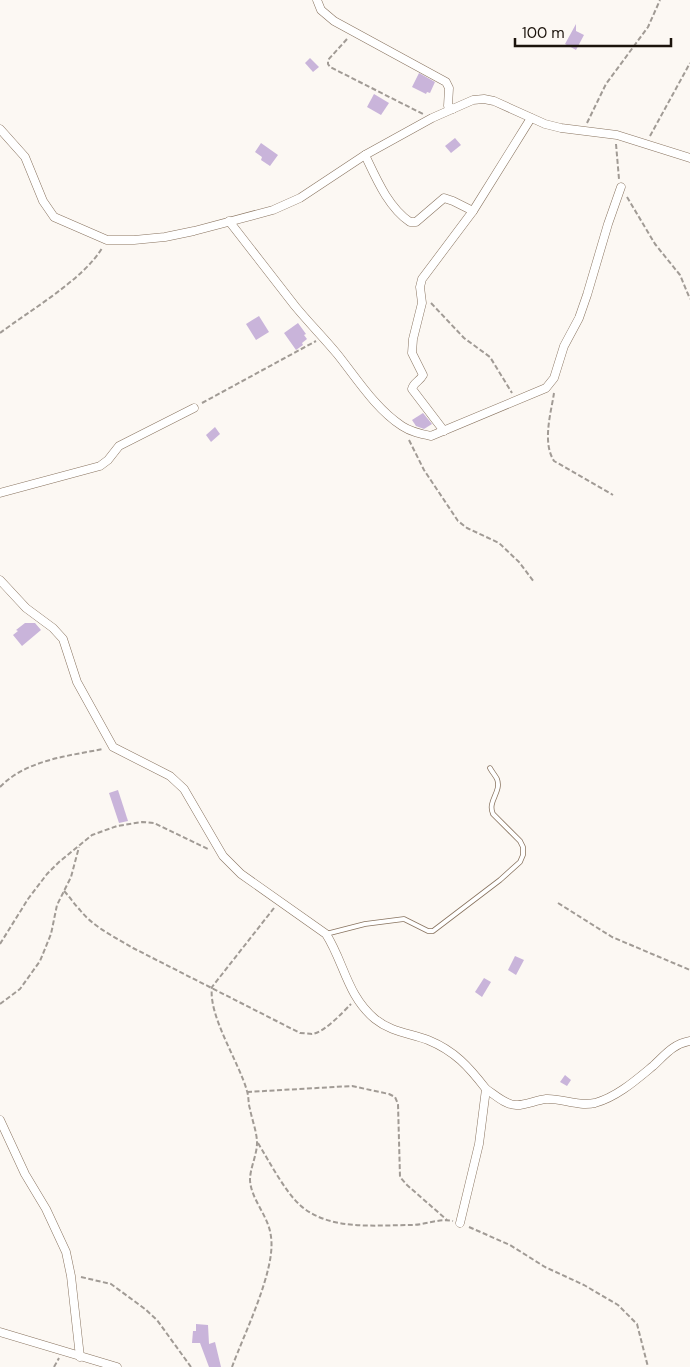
<svg xmlns="http://www.w3.org/2000/svg" width="690" height="1367" viewBox="0 0 690 1367" font-family="'DM Sans',sans-serif">
	<style>
		.building { fill: #c9b4da }
		.lines { fill: none; stroke-linecap: round; stroke-linejoin: round }
		.service-casing { stroke: #88735f; stroke-width: 5.5 }
		.minor-casing { stroke: #88735f; stroke-width: 9 }
		.path { stroke: #a19b95; stroke-width: 2; stroke-dasharray: 5 2.5; stroke-linecap: butt }
		.service { stroke: #fff; stroke-width: 4 }
		.minor { stroke: #fff; stroke-width: 8 }
	</style>
	<rect width="100%" height="100%" fill="#fcf8f3"/>
	<g class="building">
		<polygon points="576,24 576,31 584,35 576,50 565,44"/>
		<polygon points="310,58 319,67 313,72 305,63"/>
		<polygon points="419,73 435,82 430,93 427,92 426,94 412,87"/>
		<polygon points="374,94 389,103 381,115 367,107"/>
		<polygon points="455,138 461,145 451,153 445,146"/>
		<polygon points="261,143 278,155 270,166 261,160 262,157 255,152"/>
		<polygon points="259,316 269,332 256,340 246,324"/>
		<polygon points="298,323 306,334 304,335 307,339 302,343 303,345 296,350 284,333"/>
		<polygon points="423,413 432,424 424,429 416,426 412,420"/>
		<polygon points="215,427 220,434 211,442 206,435"/>
		<polygon points="25,623 35,623 41,630 22,646 13,635 18,631 16,630"/>
		<polygon points="118,790 128,821 119,823 109,793"/>
		<polygon points="515,956 524,960 516,975 508,970"/>
		<polygon points="484,978 491,982 482,997 475,992"/>
		<polygon points="565,1075 571,1080 567,1086 560,1082"/>
		<polygon points="196,1324 208,1325 209,1344 215,1342 221,1367 209,1367 200,1343 192,1343 193,1331 196,1331"/>
	</g>
	<g class="lines">
		<g class="service-casing">
			<path id="service" d="M326 934 365 924 404 919 428 931H433L500 880 520 862 523 855V847L520 841 493 814C487 801 502 792 497 779 495 775 492 772 490 768"/>
		</g>
		<g class="minor-casing">
			<g id="minor">
				<polyline points="317,0 321,10 334,21 446,82 449,88 448,106 453,109"/>
				<polyline points="0,129 25,157 43,201 54,217 107,240 134,240 165,237 194,231 273,210 300,198 365,155 432,118 473,100 484,99 494,101 545,124 561,128 617,135 690,158"/>
				<path d="M365 155C376 178 388 207 410 222H416L444 198 453 201 473 211"/>
				<path d="M229 221C251 249 273 278 295 306 309 323 324 338 338 355 357 379 376 409 402 426 411 432 421 434 431 436L546 388 554 378 564 346 579 318 587 295 608 224 621 187"/>
				<path d="M444 431 412 389C413 383 420 381 423 375L412 353 413 339 422 303 420 287 422 279 473 211 531 118"/>
				<polyline points="0,493 100,466 108,460 119,446 194,408"/>
				<path d="M0 580 26 608 53 628 63 639 77 682 113 747 170 776 184 789 223 856 241 874 326 934C344 962 347 996 375 1019 391 1032 409 1033 428 1040 455 1051 469 1067 486 1089L479 1144 460 1223"/>
				<path d="M486 1089C494 1094 505 1105 516 1105 524 1106 536 1100 546 1099 562 1098 578 1107 595 1103 617 1097 636 1080 653 1066 665 1055 673 1044 690 1041"/>
				<polyline points="0,1120 25,1174 46,1209 66,1252 71,1276 80,1357"/>
				<polyline points="0,1332 117,1367"/>
			</g>
		</g>
		<g class="path">
			<polyline points="347,39 328,60 328,64 330,67 423,114"/>
			<polyline points="587,123 606,84 648,27 660,0"/>
			<polyline points="650,136 690,63"/>
			<polyline points="616,144 619,179"/>
			<polyline points="627,197 655,244 680,275 690,299"/>
			<polyline points="431,303 464,338 490,357 512,393"/>
			<path d="M0 333C29 311 84 279 102 248"/>
			<path d="M554 393C551 413 542 442 554 461L613 495"/>
			<polyline points="202,403 316,341"/>
			<polyline points="409,440 424,470 458,521 467,528 499,543 519,562 534,582"/>
			<path d="M0 787C26 760 68 756 103 749"/>
			<path d="M64 891C70 897 74 904 80 910 93 927 115 937 133 948L300 1033C304 1033 309 1034 312 1034 325 1032 342 1013 351 1004"/>
			<polyline points="558,903 612,937 690,970"/>
			<polyline points="0,944 28,899 47,874 59,862 92,835 117,826 142,822 154,823 208,849"/>
			<polyline points="0,1004 20,989 40,961 51,934 57,905 71,877 79,847"/>
			<polyline points="247,1092 352,1086 389,1094 395,1097 398,1104 400,1177 407,1185 447,1220"/>
			<path d="M258 1143C269 1161 285 1192 301 1206 330 1231 376 1225 411 1225 425 1225 439 1218 453 1221"/>
			<polyline points="469,1227 510,1245 545,1267 584,1285 618,1305 637,1324 648,1367"/>
			<polyline points="81,1277 111,1284 145,1309 157,1320 191,1367"/>
			<polyline points="54,1367 59,1358"/>
			<path d="M232 1367C244 1334 276 1270 271 1237 269 1216 251 1200 250 1180 250 1168 257 1155 257 1143 257 1132 252 1120 250 1109 248 1103 249 1097 247 1091 239 1062 208 1016 212 987L274 908"/>
		</g>
		<use href="#service" class="service"/>
		<use href="#minor" class="minor"/>
	</g>
	<path d="M515 38v8h156v-8" fill="none" stroke="#1c140c" stroke-width="2.5"/>
	<text x="522" y="38" font-size="15" fill="#1c140c" stroke="#fcf8f3" stroke-width="4" paint-order="stroke">100 m</text>
</svg>
